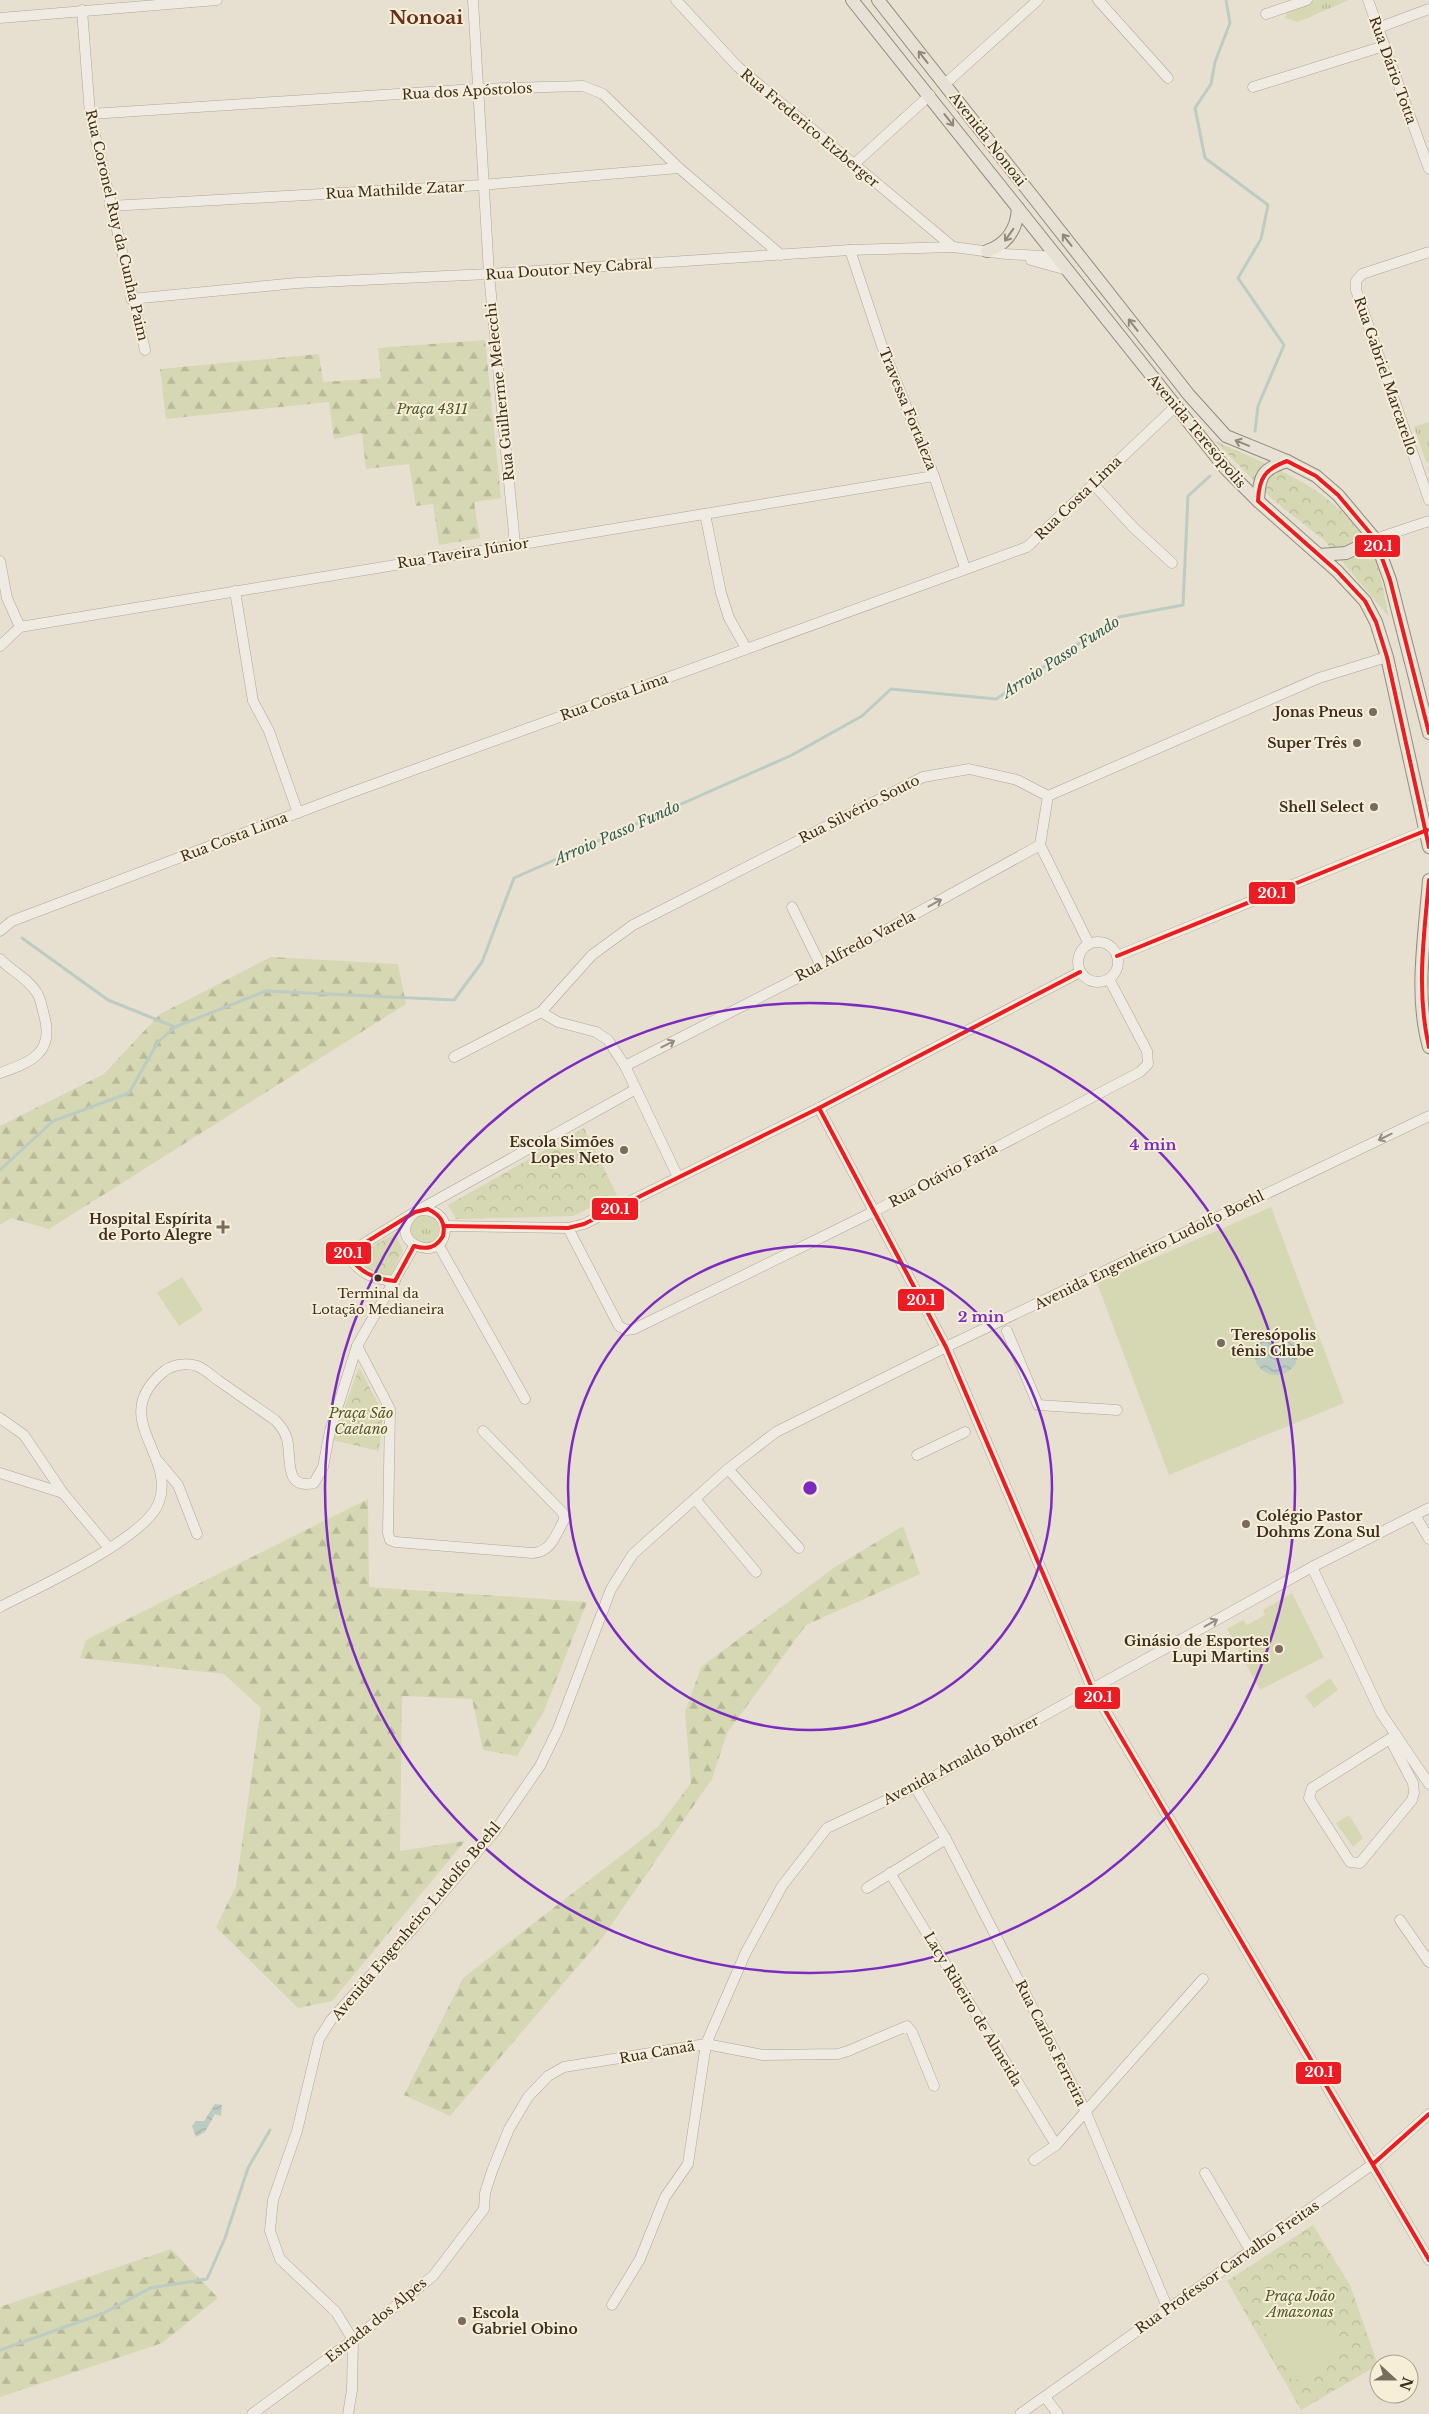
<svg xmlns="http://www.w3.org/2000/svg" width="1429" height="2414" viewBox="0 0 1429 2414" font-family="'Libre Baskerville',serif">
	<style>
		.grass { fill: url(#grass-tufts) }
		.forest { fill: url(#forest-firs) }
		.park { fill: url(#park-crowns) }
		.garden { fill: #d6d7b3 }
		.water { fill: url(#water-waves) }
		.lines { fill: none; stroke-linecap: round; stroke-linejoin: round }
		.stream { stroke: #bcccc2; stroke-width: 3 }
		.minor-casing { stroke: #ada599; stroke-width: 11 }
		.major-casing { stroke: #928b80; stroke-width: 14 }
		.minor { stroke: #efebe3; stroke-width: 10 }
		.major { stroke: #e6e1d4; stroke-width: 12 }
		.bus-1-casing { stroke: #f7eed8; stroke-width: 8 }
		.bus-1 { stroke: #ed1c24; stroke-width: 4 }
		.oneway { stroke: #92887a }
		.oneway2 { stroke: #968c82 }
		.ring { fill: none; stroke: #7b2cbf; stroke-width: 2.5 }
		.poi-dot { fill: #786c5e; stroke: #f7eed8; stroke-width: 2 }
		.bus-dot { fill: #3d2e20; stroke: #f7eed8; stroke-width: 2 }
		.labels { text-anchor: middle; stroke-width: 4; stroke-linejoin: round; paint-order: stroke }
		.bus-label { font-size: 13px; fill: #3d2e20; stroke: #f7eed8 }
		.street-label { font-size: 14px; fill: #3d2e20; stroke: #f7eed8 }
		.park-label { font-size: 14px; font-style: italic; fill: #4d5a26; stroke: #f7eed8 }
		.poi-label { font-size: 14px; font-weight: bold; fill: #3d2e20; stroke: #f7eed8; text-anchor: end }
		.water-label { font-size: 15px; font-style: italic; fill: #2f5d5a; stroke: #f7eed8 }
		.district-label { font-size: 19px; font-weight: bold; fill: #6b2e1e; stroke: #f7eed8 }
		.centre { fill: #7b2cbf; stroke: #f7eed8; stroke-width: 2.5 }
		.ring-label { font-size: 15px; text-anchor: middle; font-weight: bold; fill: #7b2cbf; stroke: #f7eed8; stroke-width: 4; stroke-linejoin: round; paint-order: stroke }
		.line-badge { stroke: #f7eed8; stroke-width: 2 }
		.badge-label { font-size: 14px; text-anchor: middle; font-weight: bold; fill: #fff }
	</style>
	<defs>
		<pattern id="grass-tufts" width="24" height="20" patternUnits="userSpaceOnUse" patternTransform="scale(1.25)"><rect width="24" height="20" fill="#d6d7b3"/><path d="M3 7l-1-3M5 7V3M7 7l1-3M15 17l-1-3M17 17v-4M19 17l1-3" fill="none" stroke="#b9b99a"/></pattern>
		<pattern id="forest-firs" width="22" height="20" patternUnits="userSpaceOnUse" patternTransform="scale(1.25)"><rect width="22" height="20" fill="#d6d7b3"/><path d="M5 1l3.5 6h-7zM16 11l3.5 6h-7z" fill="#b9b99a"/></pattern>
		<pattern id="park-crowns" width="20" height="18" patternUnits="userSpaceOnUse" patternTransform="scale(1.25)"><rect width="20" height="18" fill="#d6d7b3"/><path d="M2 6a3 3 0 1 1 6 0M12 15a3 3 0 1 1 6 0" fill="none" stroke="#b9b99a"/></pattern>
		<pattern id="water-waves" width="16" height="10" patternUnits="userSpaceOnUse" patternTransform="scale(1.25)"><rect width="16" height="10" fill="#bcccc2"/><path d="M0 5q4-4 8 0t8 0" fill="none" stroke="#a2b0a6"/></pattern>
	</defs>
	<rect width="100%" height="100%" fill="#e7e0d1"/>
	<g class="grass">
		<polygon points="1315,0 1349,0 1298,22 1285,18 1289,9"/>
		<polygon points="1429,422 1429,461 1426,462 1414,427"/>
		<circle cx="425" cy="1229" r="15"/>
	</g>
	<g class="forest">
		<polygon points="485,340 501,498 474,502 480,538 439,545 433,504 416,506 409,464 366,469 362,433 334,439 329,402 166,419 160,369 319,354 323,382 381,378 378,348"/>
		<polygon points="271,957 398,964 406,1004 49,1229 11,1218 0,1225 0,1126 104,1074 160,1014"/>
		<polygon points="368,1499 369,1587 587,1602 544,1711 517,1756 483,1750 472,1699 402,1696 400,1851 465,1841 332,2001 298,2008 216,1927 236,1886 261,1708 224,1674 80,1658 86,1640"/>
		<polygon points="903,1526 920,1574 806,1625 727,1733 712,1779 603,1937 450,2116 404,2095 463,1978 658,1827 691,1783 685,1712 701,1667 835,1567"/>
		<polygon points="171,2249 218,2298 162,2343 0,2397 0,2307"/>
	</g>
	<g class="park">
		<path d="M1215 441C1281 471 1351 493 1378 568 1383 583 1385 601 1389 617L1324 540 1273 500Z"/>
		<polygon points="584,1128 617,1195 573,1216 456,1219 448,1205"/>
		<path d="M395 1233 403 1250 391 1275C376 1276 362 1270 355 1257Z"/>
		<polygon points="359,1367 383,1413 379,1451 333,1440"/>
		<polygon points="1313,2225 1350,2285 1378,2365 1301,2410 1227,2281"/>
	</g>
	<g class="garden">
		<polygon points="1271,1207 1344,1403 1169,1475 1097,1283"/>
		<polygon points="182,1277 203,1310 179,1326 157,1293"/>
		<polygon points="1292,1593 1324,1657 1260,1690 1227,1629 1243,1620 1247,1625 1265,1615 1263,1610"/>
		<polygon points="1330,1678 1338,1690 1314,1708 1305,1696"/>
		<polygon points="1349,1815 1363,1838 1353,1847 1336,1823"/>
		<polygon points="1300,2282 1342,2355 1293,2382 1252,2309"/>
	</g>
	<g class="water">
		<circle cx="1276" cy="1353" r="22"/>
		<polygon points="215,2104 222,2105 221,2116 215,2114 205,2132 196,2137 192,2126 196,2121 204,2121"/>
	</g>
	<g class="lines">
		<g class="stream">
			<polyline points="1226,0 1230,23 1215,62 1211,84 1195,108 1205,158 1268,205 1261,239 1238,278 1284,345 1258,406 1255,431"/>
			<polyline points="22,938 108,1000 175,1027"/>
			<polyline points="0,1170 53,1121 129,1093 158,1042 175,1027 266,991 454,1000 482,962 514,878 792,755 862,716 891,689 996,699 1119,617 1183,605 1188,496 1210,476"/>
			<polyline points="0,2350 104,2313 150,2288 207,2279 225,2238 248,2168 270,2130"/>
		</g>
		<g class="minor-casing">
			<g id="minor">
				<polyline points="473,0 489,274 515,544"/>
				<polyline points="676,0 738,67 953,247"/>
				<polyline points="1098,0 1168,78"/>
				<polyline points="1368,0 1429,169"/>
				<polyline points="82,10 90,114 145,350"/>
				<polyline points="1266,14 1307,0"/>
				<polyline points="0,18 217,0"/>
				<polyline points="1378,28 1429,9"/>
				<polyline points="945,84 1038,0"/>
				<polyline points="1253,87 1384,46"/>
				<polyline points="90,114 476,89 583,86 603,94 679,168 781,255"/>
				<polyline points="853,165 930,95"/>
				<polyline points="110,206 482,185 679,168"/>
				<polyline points="850,250 882,346 934,476 965,568"/>
				<polyline points="1429,252 1362,274 1356,281 1356,290 1429,500"/>
				<polyline points="1031,260 1067,270"/>
				<polyline points="131,299 297,283 489,274 850,250 953,247 1006,254 1057,257"/>
				<polyline points="1093,484 1134,528 1172,563"/>
				<polyline points="705,514 721,593 729,618 746,648"/>
				<polyline points="1375,539 1429,521"/>
				<polyline points="0,561 7,598 20,627"/>
				<polyline points="235,591 253,701 269,731 298,813"/>
				<polyline points="0,646 20,627 934,476"/>
				<polyline points="1040,845 1089,944"/>
				<polyline points="1040,845 1048,796"/>
				<polyline points="792,907 821,966"/>
				<polyline points="0,931 12,921 350,793 1027,547 1175,407"/>
				<circle cx="1098" cy="962" r="20"/>
				<polyline points="1117,956 1427,830"/>
				<path d="M0 959C11 971 28 978 37 993 41 999 42 1008 44 1015 55 1053 31 1062 0 1073"/>
				<polyline points="541,1012 558,1022 596,1032 608,1040 625,1066 678,1177"/>
				<polyline points="454,1057 541,1012 592,955 633,925 923,777 969,769 1017,780 1048,796 1319,678 1387,657"/>
				<polyline points="625,1066 821,966 1040,845"/>
				<polyline points="819,1108 946,1347 1092,1688 1429,2260"/>
				<polyline points="445,1226 568,1228 584,1224 819,1108 1080,972"/>
				<polyline points="568,1228 619,1326 626,1330 634,1329 873,1212 1140,1072 1148,1064 1147,1051 1109,979"/>
				<polyline points="438,1244 525,1399"/>
				<path d="M395 1281C373 1279 359 1274 347 1254L415 1212C428 1207 445 1213 445 1230 443 1266 382 1242 415 1212L636 1089"/>
				<polyline points="1007,1331 1038,1405 1117,1410"/>
				<path d="M357 1346 390 1409 388 1533 390 1540 396 1542 532 1553C551 1553 556 1534 564 1520L563 1513 483 1431"/>
				<polyline points="0,1418 24,1435 63,1493"/>
				<polyline points="917,1455 965,1432"/>
				<polyline points="158,1461 178,1485 197,1534"/>
				<polyline points="728,1469 799,1548"/>
				<polyline points="0,1473 63,1493 109,1548"/>
				<polyline points="695,1499 756,1572"/>
				<polyline points="1415,1515 1429,1539"/>
				<polyline points="1312,1567 1381,1713 1429,1784"/>
				<path d="M0 1607C36 1588 146 1539 159 1502 176 1454 109 1419 162 1373 170 1365 186 1362 197 1366 205 1369 212 1376 219 1381 238 1394 256 1407 275 1420 281 1426 285 1431 287 1439 292 1458 283 1490 314 1483L323 1467 330 1431 357 1346 414 1246"/>
				<polyline points="1390,1739 1413,1783 1414,1793 1412,1800 1360,1863 1350,1862 1309,1798 1312,1788 1396,1735"/>
				<polyline points="915,1787 946,1839 1085,2110 1168,2309"/>
				<polyline points="890,1873 1056,2145"/>
				<polyline points="867,1888 946,1839"/>
				<polyline points="1400,1920 1429,1962"/>
				<polyline points="1034,2160 1056,2145 1203,1979"/>
				<polyline points="1205,2173 1250,2250"/>
				<polyline points="612,2305 640,2259 665,2197 688,2164 706,2044 745,1954 782,1886 827,1828 915,1787 1312,1567 1429,1508"/>
				<polyline points="1045,2397 1058,2414"/>
				<polyline points="252,2414 353,2340 433,2276 484,2209 485,2193 492,2171 509,2129 528,2097 548,2076 564,2067 706,2044 763,2055 838,2054 848,2051 907,2026 912,2032 934,2086"/>
				<polyline points="348,2414 352,2390 353,2340 336,2312 280,2259 270,2231 273,2200 297,2131 319,2039 331,2020 415,1926 495,1831 540,1766 558,1729 611,1589 633,1554 728,1469 776,1432 946,1347 1429,1116"/>
				<polyline points="1020,2414 1373,2164 1429,2114"/>
			</g>
		</g>
		<g class="major-casing">
			<g id="major">
				<polyline points="852,0 1226,469 1258,501 1337,571 1365,601 1376,622 1387,657 1429,847"/>
				<polyline points="878,0 1189,395 1226,436 1287,461 1316,476 1338,495 1375,539 1390,580 1429,733"/>
				<path d="M987 251C1007 244 1017 229 1018 208"/>
				<path d="M1258 501C1259 476 1262 469 1287 461"/>
				<polyline points="1319,555 1346,553 1375,539"/>
				<path d="M1429 880C1425 934 1414 995 1429 1047"/>
			</g>
		</g>
		<use href="#minor" class="minor"/>
		<use href="#major" class="major"/>
		<g class="bus-1-casing">
			<g id="bus-1">
				<path d="M1429 733 1390 580 1375 539 1338 495 1316 476 1287 461C1265 469 1259 478 1258 501L1337 571 1365 601 1376 622 1387 657 1429 847"/>
				<path d="M1429 880C1424 936 1416 991 1429 1047"/>
				<polyline points="1117,956 1427,830"/>
				<polyline points="819,1108 946,1347 1092,1688 1429,2260"/>
				<path d="M428 1209C440 1215 446 1222 443 1236 436 1248 427 1250 414 1246L395 1281C374 1279 359 1272 347 1254L415 1212Z"/>
				<polyline points="445,1226 568,1228 584,1224 819,1108 1080,972"/>
				<polyline points="1373,2164 1429,2114"/>
			</g>
		</g>
		<use href="#bus-1" class="bus-1"/>
	</g>
	<defs><path id="oneway-shaft" d="M-6 0H5M1.5-3L5.5 0L1.5 3" fill="none" stroke-width="1.6" stroke-linecap="round" stroke-linejoin="round" transform="scale(1.25)"/></defs>
	<g class="oneway">
		<use href="#oneway-shaft" transform="translate(923 57) rotate(-128)"/>
		<use href="#oneway-shaft" transform="translate(949 120) rotate(52)"/>
		<use href="#oneway-shaft" transform="translate(1009 235) rotate(125)"/>
		<use href="#oneway-shaft" transform="translate(1067 240) rotate(-128)"/>
		<use href="#oneway-shaft" transform="translate(1133 325) rotate(-128)"/>
		<use href="#oneway-shaft" transform="translate(1242 443) rotate(-158)"/>
	</g>
	<g class="oneway2">
		<use href="#oneway-shaft" transform="translate(935 903) rotate(-29)"/>
		<use href="#oneway-shaft" transform="translate(668 1044) rotate(-27)"/>
		<use href="#oneway-shaft" transform="translate(1385 1137) rotate(154)"/>
		<use href="#oneway-shaft" transform="translate(1211 1623) rotate(-29)"/>
	</g>
	<g class="ring">
		<circle cx="810" cy="1488" r="242"/>
		<circle cx="810" cy="1488" r="485"/>
	</g>
	<g class="poi-dot">
		<circle cx="1373" cy="712" r="5"/>
		<circle cx="1357" cy="743" r="5"/>
		<circle cx="1374" cy="807" r="5"/>
		<circle cx="624" cy="1150" r="5"/>
		<path d="M220.5 1219.5h5v5h5v5h-5v5h-5v-5h-5v-5h5z"/>
		<circle cx="1221" cy="1343" r="5"/>
		<circle cx="1246" cy="1524" r="5"/>
		<circle cx="1279" cy="1649" r="5"/>
		<circle cx="462" cy="2321" r="5"/>
	</g>
	<circle class="bus-dot" cx="378" cy="1278" r="4.5"/>
	<g class="labels">
		<g class="bus-label">
			<text x="378" y="1298">Terminal da<tspan x="378" dy="16">Lotação Medianeira</tspan></text>
		</g>
		<g class="street-label">
			<text transform="translate(1393 70) rotate(70)" y="5">Rua Dário Totta</text>
			<text transform="translate(467 91) rotate(-3)" y="5">Rua dos Apóstolos</text>
			<text transform="translate(810 128) rotate(40)" y="5">Rua Frederico Etzberger</text>
			<text transform="translate(988 139) rotate(52)" y="5">Avenida Nonoai</text>
			<text transform="translate(395 190) rotate(-3)" y="5">Rua Mathilde Zatar</text>
			<text transform="translate(117 225) rotate(77)" y="5">Rua Coronel Ruy da Cunha Paim</text>
			<text transform="translate(569 269) rotate(-4)" y="5">Rua Doutor Ney Cabral</text>
			<text transform="translate(1386 376) rotate(71)" y="5">Rua Gabriel Marcarello</text>
			<text transform="translate(500 392) rotate(-96)" y="5">Rua Guilherme Melecchi</text>
			<text transform="translate(908 409) rotate(68)" y="5">Travessa Fortaleza</text>
			<text transform="translate(1197 431) rotate(50)" y="5">Avenida Teresópolis</text>
			<text transform="translate(1078 498) rotate(-44)" y="5">Rua Costa Lima</text>
			<text transform="translate(463 553) rotate(-9)" y="5">Rua Taveira Júnior</text>
			<text transform="translate(614 697) rotate(-20)" y="5">Rua Costa Lima</text>
			<text transform="translate(859 809) rotate(-27)" y="5">Rua Silvério Souto</text>
			<text transform="translate(234 837) rotate(-21)" y="5">Rua Costa Lima</text>
			<text transform="translate(855 946) rotate(-28)" y="5">Rua Alfredo Varela</text>
			<text transform="translate(943 1175) rotate(-28)" y="5">Rua Otávio Faria</text>
			<text transform="translate(1149 1250) rotate(-26)" y="5">Avenida Engenheiro Ludolfo Boehl</text>
			<text transform="translate(961 1760) rotate(-28)" y="5">Avenida Arnaldo Bohrer</text>
			<text transform="translate(416 1921) rotate(-50)" y="5">Avenida Engenheiro Ludolfo Boehl</text>
			<text transform="translate(973 2009) rotate(59)" y="5">Lacy Ribeiro de Almeida</text>
			<text transform="translate(1051 2043) rotate(63)" y="5">Rua Carlos Ferreira</text>
			<text transform="translate(657 2052) rotate(-10)" y="5">Rua Canaã</text>
			<text transform="translate(1227 2267) rotate(-35)" y="5">Rua Professor Carvalho Freitas</text>
			<text transform="translate(376 2320) rotate(-39)" y="5">Estrada dos Alpes</text>
		</g>
		<g class="park-label">
			<text x="432" y="414">Praça 4311</text>
			<text x="361" y="1418">Praça São<tspan x="361" dy="16">Caetano</tspan></text>
			<text x="1300" y="2301">Praça João<tspan x="1300" dy="16">Amazonas</tspan></text>
		</g>
		<g class="poi-label">
			<text x="1363" y="717">Jonas Pneus</text>
			<text x="1347" y="748">Super Três</text>
			<text x="1364" y="812">Shell Select</text>
			<text x="614" y="1147">Escola Simões<tspan x="614" dy="16">Lopes Neto</tspan></text>
			<text x="212" y="1224">Hospital Espírita<tspan x="212" dy="16">de Porto Alegre</tspan></text>
			<text x="1231" y="1340" text-anchor="start">Teresópolis<tspan x="1231" dy="16">tênis Clube</tspan></text>
			<text x="1256" y="1521" text-anchor="start">Colégio Pastor<tspan x="1256" dy="16">Dohms Zona Sul</tspan></text>
			<text x="1269" y="1646">Ginásio de Esportes<tspan x="1269" dy="16">Lupi Martins</tspan></text>
			<text x="472" y="2318" text-anchor="start">Escola<tspan x="472" dy="16">Gabriel Obino</tspan></text>
		</g>
		<g class="water-label">
			<text transform="translate(1061 657) rotate(-33)" y="5">Arroio Passo Fundo</text>
			<text transform="translate(617 833) rotate(-24)" y="5">Arroio Passo Fundo</text>
		</g>
		<g class="district-label">
			<text x="426" y="24">Nonoai</text>
		</g>
	</g>
	<circle cx="810" cy="1488" r="8" class="centre"/>
	<g class="ring-label">
		<text x="1153" y="1150">4 min</text>
		<text x="981" y="1322">2 min</text>
	</g>
	<g class="line-badge">
		<rect x="1354" y="534" width="47" height="24" rx="5" fill="#ed1c24"/>
		<rect x="1248" y="881" width="48" height="24" rx="5" fill="#ed1c24"/>
		<rect x="591" y="1197" width="48" height="24" rx="5" fill="#ed1c24"/>
		<rect x="325" y="1241" width="47" height="24" rx="5" fill="#ed1c24"/>
		<rect x="897" y="1288" width="48" height="24" rx="5" fill="#ed1c24"/>
		<rect x="1074" y="1686" width="47" height="24" rx="5" fill="#ed1c24"/>
		<rect x="1295" y="2061" width="47" height="24" rx="5" fill="#ed1c24"/>
	</g>
	<g class="badge-label">
		<text x="1378" y="551">20.1</text>
		<text x="1272" y="898">20.1</text>
		<text x="615" y="1214">20.1</text>
		<text x="348" y="1258">20.1</text>
		<text x="921" y="1305">20.1</text>
		<text x="1098" y="1702">20.1</text>
		<text x="1319" y="2077">20.1</text>
	</g>
	<g transform="translate(1394 2379) rotate(111)"><circle r="24" fill="#f7eed8" stroke="#ada18e"/>
	<path d="M0-4L9 19L0 12L-9 19Z" fill="#786c5e"/>
	<text y="-8" font-size="14" font-weight="bold" text-anchor="middle" fill="#3d2e20">N</text>
	</g>
</svg>
